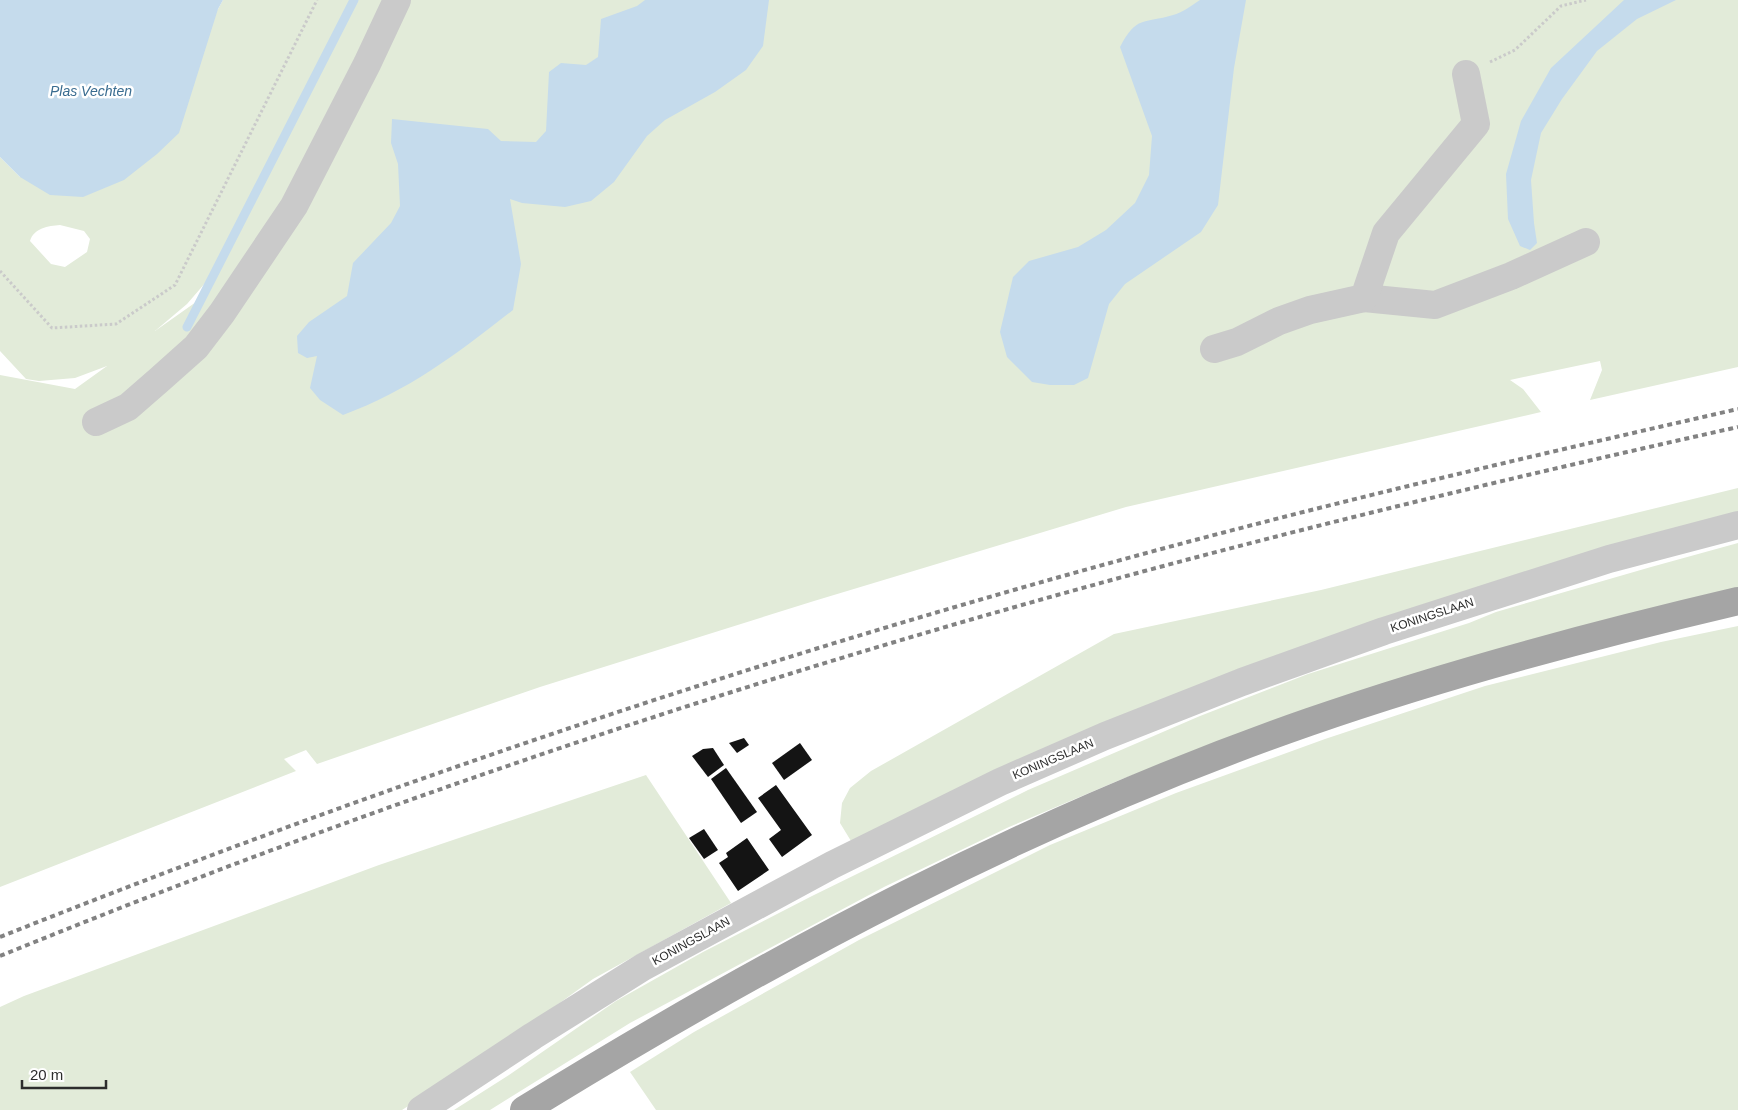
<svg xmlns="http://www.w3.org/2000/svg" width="1738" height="1110" viewBox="0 0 1738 1110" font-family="Arial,sans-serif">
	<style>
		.green { fill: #e2ebd9; fill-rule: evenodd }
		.water { fill: #c5dbec }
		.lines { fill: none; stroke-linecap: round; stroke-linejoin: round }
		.stream { stroke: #c5dbec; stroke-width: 9 }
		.building { fill: #141414 }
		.path { stroke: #cacaca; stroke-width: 3; stroke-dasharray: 2.5 2.5; stroke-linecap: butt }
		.minor { stroke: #cacaca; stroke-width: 28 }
		.major { stroke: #a5a5a5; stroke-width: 28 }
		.rail { stroke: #828282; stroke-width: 4; stroke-dasharray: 5 4; stroke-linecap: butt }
		.labels { text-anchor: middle; stroke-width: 5; stroke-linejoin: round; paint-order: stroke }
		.street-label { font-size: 12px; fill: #2d2d2d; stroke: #fff }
		.water-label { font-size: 14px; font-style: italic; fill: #396c90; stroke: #fff }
	</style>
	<rect width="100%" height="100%" fill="#fff"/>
	<g class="green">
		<path d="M223 0H1738V367L1590 400 1602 370 1600 361 1510 380 1523 389 1541 412 1126 507 814 601 540 687 317 764 306 750 284 759 296 771 0 887V375L75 389 107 366 75 378 39 381 26 379 0 351V157L20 177 218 9ZM60 225 84 231 90 239 87 252 65 267 51 264 30 241C34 228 48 226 60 225ZM206 282 196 302 155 331 187 304Z"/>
		<polygon points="1738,488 1738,515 1636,543 851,841 840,823 842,803 850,788 871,771 1114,634 1321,590"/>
		<polygon points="1738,543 1738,588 1291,716 1122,779 1009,827 884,887 630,1023 490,1110 454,1110 509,1075 616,1001 703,952 812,896 1028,790 1200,716 1308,674 1469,623 1496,612 1651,567"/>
		<polygon points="1738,626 1738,1110 656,1110 630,1072 694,1032 859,940 1050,845 1176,793 1325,739 1485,686 1661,642"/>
		<polygon points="646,775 731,903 593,979 486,1056 402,1110 0,1110 0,1007 24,996 379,865"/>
	</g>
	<g class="water">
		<polygon points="0,0 223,0 218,9 179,133 157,154 124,180 83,197 50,195 20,177 0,157"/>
		<path d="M645 0H769L763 46 746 70 715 92 665 120 647 136 614 182 591 201 565 207 522 203 510 199 521 264 513 310C458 353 409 391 343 415L320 400 310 388 317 356 307 358 298 353 297 336 309 322 347 296 353 263 391 223 400 206 398 164 391 143 392 119 488 129 501 141 536 142 546 131 549 72 561 63 586 65 598 57 601 19 637 6Z"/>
		<path d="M1200 0H1246L1234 68 1218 205 1201 232 1125 284 1109 304 1088 378 1074 385H1050L1032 382 1007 357 1000 332 1013 277 1029 261 1078 247 1106 230 1135 203 1149 175 1152 136 1120 47C1137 15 1143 24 1173 15 1182 13 1192 5 1200 0Z"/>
		<polygon points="1624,0 1676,0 1637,19 1597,51 1562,99 1541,133 1531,180 1534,223 1537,243 1530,250 1520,246 1508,219 1506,174 1521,121 1551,68"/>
	</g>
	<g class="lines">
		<polyline class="stream" points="187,327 354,0"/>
	</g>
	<g class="building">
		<polygon points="744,738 749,745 737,753 729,743"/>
		<polygon points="800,743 812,760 784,780 772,763"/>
		<polygon points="713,748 724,765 708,777 692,756 703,749"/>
		<polygon points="726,768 757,812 741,823 711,779"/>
		<polygon points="776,785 812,835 782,857 769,839 781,830 758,798"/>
		<polygon points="704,829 718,850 704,859 689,838"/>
		<polygon points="747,838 769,870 738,891 719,863 728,857 726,853"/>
	</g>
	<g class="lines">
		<g class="path">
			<polyline points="1490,62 1515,50 1561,6 1586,0"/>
			<polyline points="0,271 52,328 116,324 175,285 317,0"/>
		</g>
		<g class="minor">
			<polyline points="1364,298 1435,305 1511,276 1586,242"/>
			<polyline points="1214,349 1237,342 1279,321 1310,310 1364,298 1386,233 1476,124 1466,74"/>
			<polyline points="96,422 128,407 159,380 196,347 222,313 294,206 367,64 397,0"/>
			<polyline points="421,1110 533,1036 643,967 832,865 1000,782 1105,736 1242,682 1384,631 1609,559 1738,525"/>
		</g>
		<path class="major" d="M524 1110C772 957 1033 818 1309 722 1450 673 1593 635 1738 601"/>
		<g class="rail">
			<path d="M0 937C354 796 715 673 1081 571 1299 510 1518 459 1738 409"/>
			<path d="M0 956C361 809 732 684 1108 581 1316 524 1527 474 1738 427"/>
		</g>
	</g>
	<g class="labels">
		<g class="street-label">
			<text transform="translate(1432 615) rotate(-18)" y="4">KONINGSLAAN</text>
			<text transform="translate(1053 759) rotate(-23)" y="4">KONINGSLAAN</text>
			<text transform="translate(691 941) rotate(-29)" y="4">KONINGSLAAN</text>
		</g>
		<g class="water-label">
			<text x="91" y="96">Plas Vechten</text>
		</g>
	</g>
	<path d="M22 1080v8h84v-8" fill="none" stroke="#2d2d2d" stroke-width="2.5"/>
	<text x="30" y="1080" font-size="15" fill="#2d2d2d" stroke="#ffffff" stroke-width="4" paint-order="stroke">20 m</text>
</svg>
